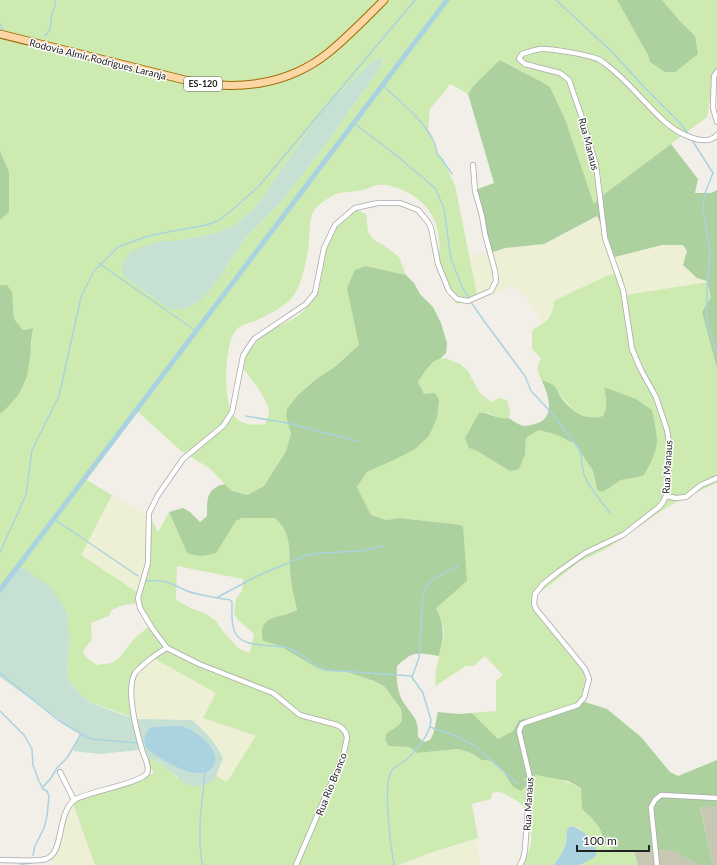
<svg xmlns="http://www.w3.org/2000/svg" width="717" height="865" viewBox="0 0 717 865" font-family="Lato,sans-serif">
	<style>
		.construction { fill: #c7c7b4 }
		.farmland { fill: #eef0d5 }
		.grass { fill: #cdebb0; fill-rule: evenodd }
		.forest { fill: #add19e }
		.wetland { fill: #c6e0d4; fill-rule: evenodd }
		.water { fill: #aad3df }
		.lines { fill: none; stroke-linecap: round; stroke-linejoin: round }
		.stream { stroke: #aad3df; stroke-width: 1.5 }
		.canal { stroke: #aad3df; stroke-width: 5 }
		.street-casing { stroke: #a9a9a9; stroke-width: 6 }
		.primary-casing { stroke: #a06b00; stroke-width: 9 }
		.street { stroke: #fff; stroke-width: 4.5 }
		.primary { stroke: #fcd6a4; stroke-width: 7 }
		.labels { text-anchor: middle; stroke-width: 3; stroke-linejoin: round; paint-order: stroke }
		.shield { fill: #fff; stroke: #646464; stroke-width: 1 }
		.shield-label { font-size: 9px; font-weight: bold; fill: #222 }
		.street-label { font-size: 10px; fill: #222; stroke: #fff }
	</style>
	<rect width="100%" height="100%" fill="#f2efe9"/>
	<g class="construction">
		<polygon points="700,806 717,806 717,865 713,865"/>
		<polygon points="634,851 676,851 682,856 699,865 638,865"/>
	</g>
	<g class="farmland">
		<polygon points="598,216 615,257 662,245 683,245 707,282 626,295 553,312 543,323 530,303 518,289 508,287 496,294 478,299 470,254 487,254 505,248 544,244"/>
		<polygon points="112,495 150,516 150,564 137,592 80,555"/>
		<polygon points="153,658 217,693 203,718 256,736 227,782 216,776 221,766 218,747 202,728 192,720 137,719 132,717 133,675"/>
		<polygon points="72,801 75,812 95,865 53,865 51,856 51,847 55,840 60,818 64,810"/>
		<polygon points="476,839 480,865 398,865 433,852"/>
	</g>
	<g class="grass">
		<path d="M0 0H617L648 55 650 62 695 36 679 20 662 0H717V70L714 76 707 117 599 198 594 204 565 119 550 87 501 60 473 86 468 94 450 84 446 90 430 109 428 132 455 185 478 299 456 304 437 264C443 241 438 215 419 200 409 192 391 183 377 185 373 186 368 189 363 190 354 192 345 191 336 194 330 197 321 202 316 208 309 215 310 233 309 243 307 259 303 281 294 295 287 306 271 313 259 319 252 323 241 323 235 331 225 345 223 399 232 413 240 425 252 426 265 424 266 420 269 416 269 412 268 400 250 376 241 367 250 344 263 334 285 323 292 319 302 315 307 307 310 303 314 299 315 294 325 272 322 245 338 225 343 219 350 214 357 210L366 214 368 232 374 240 385 246 399 257 406 275 366 266 354 319 359 345 336 366 315 380 298 395 286 416 291 434 286 451 264 486 247 495 232 491 209 468 181 451 137 411 118 438 85 479 112 495 81 555 137 592 150 564V516L158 532 169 512 187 553 223 539 235 521 242 518H275C295 536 287 556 291 579 292 590 295 600 297 610L276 617 263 641 280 646 317 668 325 671 347 672 374 681 384 686 401 709 402 720 399 725 387 733 403 747H409L417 753 458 749 471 753 482 760 492 761 503 771 513 787C520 783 527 776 535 775 547 774 571 783 581 788L582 809 594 820 603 836 615 850 634 851 638 865H580L585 862 587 836 579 828 571 826C564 834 568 835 565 844 563 852 559 858 554 865H521C524 860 528 854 530 848 533 835 531 813 520 803 518 801 515 800 512 798 505 794 501 790 492 793L491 799 472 804 478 838 433 852 398 865H95L72 801 154 773 145 757C161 762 166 766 177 778L215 779 216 776 227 782 256 736 203 718 216 693 153 658 133 675 132 717 89 702 73 687 67 675 69 638 0 586V414L13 401 25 383 33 333 29 328 23 330 14 319V311L7 285H0V220L9 212V172L0 151ZM383 57 381 66 326 144 280 203 245 238 225 269 161 241H175L214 234 235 225 255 208 308 131 330 101 373 61ZM177 566 243 579 242 591 236 599 234 614 237 619 254 634 250 652 244 651 237 647 222 630 216 621 205 613 191 608 176 600ZM140 603 149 626 133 640 119 658 112 663 96 665 85 656 83 651 92 639 91 623 109 616 112 610 123 605Z"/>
		<path d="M622 273 626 295 707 282 711 297 702 312 717 369V483L672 504 606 549 579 562 537 595 533 609 589 674V683L585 702 559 711 519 720 513 731 498 739 472 713 496 711V681L503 675 485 656 474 666H466L435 686 436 670 443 641 444 629 436 608 463 526 455 524 399 518 386 520 371 515 357 487 367 472 394 460 414 450 429 436 424 394 418 382 430 365 437 360 445 358 460 364 468 371 479 392 491 402 500 398 507 400 510 410 509 418 500 419 487 412 469 448 477 451 511 471 525 455 526 438 539 430 557 435 575 444 593 471 597 490 603 492 621 480 643 476 657 441 655 429 604 388C606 398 608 407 603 417 584 422 572 410 561 396 556 390 550 386 545 381H542C537 372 536 367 541 358L532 349V330C546 322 553 318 554 301L608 275Z"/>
	</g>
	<g class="forest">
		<polygon points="617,0 662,0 679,20 695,36 698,54 675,72 665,72 650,62 648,55"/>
		<polygon points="500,60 540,81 550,87 565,119 594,204 599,198 671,144 698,179 695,193 711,193 717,190 717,369 702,312 711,297 707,281 697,278 683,265 687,251 683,245 662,245 615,257 597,216 544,244 505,248 487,254 475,190 494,183 468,94 473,86"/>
		<polygon points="0,151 9,172 9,212 0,220"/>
		<path d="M366 266 406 275 414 283 420 294 433 307 441 323 447 343 446 353 440 359C430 361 424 374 418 382L424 394 435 393 439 400 437 418 429 436 414 450 394 460 367 472 357 487 371 515 386 520 399 518 455 524 463 526 467 581 436 608C445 626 444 637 439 656 417 653 414 650 397 666 396 680 397 695 406 706 416 720 418 719 418 737L424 742 430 740C436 731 435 721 438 712L458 714 472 713 498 739 513 731 519 720 559 711 585 702 607 709 641 737 670 772 678 776 717 760V806L700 807 713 865H699L682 856 676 851 614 850 603 843C604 829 592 818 582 809L581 788 568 781 536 775 525 779 527 785 521 791 513 787 503 771 492 761 482 760 471 753 458 749 417 753 409 747 389 746 385 739 387 733 399 725 402 720 401 709 384 686 374 681 347 672 325 671 317 668 280 646 263 641C257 614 279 619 297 610 295 600 292 590 291 579 287 556 295 536 275 518H242L236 521 216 553C205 556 198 557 187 553L169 512 183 508 190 512 200 522 207 516C207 500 206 488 225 484L232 491 247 495 264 486 286 451 291 434 286 416 287 409 298 395 315 380 336 366 359 345 347 288 355 270Z"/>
		<path d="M0 285H7L12 292 14 319 23 330 33 328C33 333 31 338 31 344 29 376 26 392 0 414Z"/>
		<path d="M542 381H545C547 382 551 383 553 385 556 387 558 392 560 396 570 410 584 422 603 416 608 407 606 398 604 387L636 399 652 410C654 420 656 430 657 439 658 450 649 467 643 476L621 480 603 492 597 490 593 471 575 444 557 435 539 430 526 438 525 455 519 469 510 471 477 451 469 448 465 438 479 413C492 412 495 420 509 418 519 425 522 428 535 424 556 418 549 396 542 381Z"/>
	</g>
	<g class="wetland">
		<polygon points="383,57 381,66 326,144 280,203 245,238 215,284 201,300 185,309 170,309 124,276 122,269 126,257 132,251 161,241 175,241 214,234 235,225 255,208 308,131 330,101 373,61"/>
		<path d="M17 565 28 571 52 588 67 613 69 638 67 675 73 687 89 702 120 714 137 719 192 720C205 731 216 743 223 758L215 779 207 784 193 786 186 784 159 762 145 757 139 750 100 754 73 751 80 734 0 677V586ZM171 726 187 728 202 739 170 764 146 748 148 729 153 727Z"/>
	</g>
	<g class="water">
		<path d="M171 726C177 726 182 726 187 728 197 732 219 749 215 762 207 790 158 758 146 748L144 739 148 729 153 727Z"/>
		<path d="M571 826C581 828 594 840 596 850 597 853 596 855 595 857L580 865H554C559 858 565 849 566 841 567 836 566 832 568 828Z"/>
	</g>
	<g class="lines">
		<g class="stream">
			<polyline points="556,0 612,52 645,88 680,123 689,135"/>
			<polyline points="0,24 3,30"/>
			<polyline points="45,36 50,30 52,14 55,6 55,0"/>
			<path d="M382 85C400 102 436 129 437 154L441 158 452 174"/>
			<polyline points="354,123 397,156 435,188 444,208 451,259 463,289 469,298"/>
			<polyline points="692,140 713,173 705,193 703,208 710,253 707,289 707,319 709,330 717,352"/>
			<polyline points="100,264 196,331"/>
			<path d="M471 302 484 321 525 376 531 391 550 411 579 449C583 458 581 468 585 477 591 490 601 501 610 513"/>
			<polyline points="246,416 287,423 357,441"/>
			<polyline points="54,519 138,576"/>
			<polyline points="0,552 26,495 32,450 59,396 81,297 94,271 118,247 134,241 152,235 206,225 218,221 231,211 259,186 415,0"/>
			<path d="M145 581C165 579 169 583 187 591 200 596 216 597 230 600L232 602C231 638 235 643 270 646 276 647 283 646 289 648 303 653 312 667 326 670L411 676 423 693 431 720C430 735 417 749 407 759 402 763 396 766 392 770 382 784 391 848 394 865"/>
			<polyline points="218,597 257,576 307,555 320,553 362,551 382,546"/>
			<polyline points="0,673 58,720 86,737 92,739 137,743"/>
			<path d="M412 677 419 658 423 593C428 578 446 573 458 566"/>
			<polyline points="0,711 24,735 32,749 33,765 38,779 43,789 47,791 49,796 47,816 44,828 35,846 33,855"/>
			<polyline points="430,727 456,736 475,746 518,784"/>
			<polyline points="43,787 51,778 57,768 67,758 81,734"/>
			<polyline points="20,865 23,864 31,863 31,862"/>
			<polyline points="202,865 200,845 200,822 205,771"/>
		</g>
		<polyline class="canal" points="0,590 447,0"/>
		<g class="street-casing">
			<g id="street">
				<polyline points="717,72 714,76 713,108 717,122"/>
				<polyline points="666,496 676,498 686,497 701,485 717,478"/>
				<polyline points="60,772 74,800"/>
				<path d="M0 860C12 860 34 862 46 859 65 853 56 811 76 799 88 792 142 783 147 773 150 768 145 758 143 753 137 733 126 694 134 675 137 668 159 652 167 648"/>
				<polyline points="296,865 343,756 347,738 346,733 342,728 337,725 300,715 273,693 199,664 167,648 152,628 140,608 138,598 148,563 149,513 158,495 183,459 223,426 232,412 243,356 254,339 306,304 315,293 324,248 335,225 355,208 378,203 400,203 418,210 428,222 431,228 438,264 449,291 457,299 468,301 491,291 496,281 495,271 485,234 482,216 475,191 473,165"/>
				<path d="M520 865 523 859 525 850 530 778 519 731 522 724 527 722 578 705 581 701 584 698 589 679 585 669 536 609 534 604 535 594 543 584 558 572 585 553 623 535 659 507 663 502 666 496 670 449 667 430 656 397 641 370 632 349 623 290 605 238 596 165 581 115 569 80 560 73 525 64 519 59 522 54C528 52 534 50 540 49 550 48 588 55 598 59 601 60 605 64 608 66 629 82 645 104 665 122 675 131 705 149 717 135"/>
				<polyline points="657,865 651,807 655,800 661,795 717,798"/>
			</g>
		</g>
		<g class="primary-casing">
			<path id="primary" d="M0 34 189 81C238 91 288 85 328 53 348 37 366 18 384 0"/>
		</g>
		<use href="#street" class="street"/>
		<use href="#primary" class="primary"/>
	</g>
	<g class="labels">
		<rect class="shield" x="184" y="77" width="38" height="14" rx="3"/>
		<g class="shield-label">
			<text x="203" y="87">ES-120</text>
		</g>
		<g class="street-label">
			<text transform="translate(98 59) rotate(14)" y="4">Rodovia Almir Rodrigues Laranja</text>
			<text transform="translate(589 144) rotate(75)" y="4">Rua Manaus</text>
			<text transform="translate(667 467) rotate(-87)" y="4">Rua Manaus</text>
			<text transform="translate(331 784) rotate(-68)" y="4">Rua Rio Branco</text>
			<text transform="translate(528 804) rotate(-87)" y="4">Rua Manaus</text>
		</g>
	</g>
	<path d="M577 845v6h72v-6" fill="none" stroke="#222222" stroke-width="2"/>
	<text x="583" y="845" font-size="12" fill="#222222" stroke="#ffffff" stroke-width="3" paint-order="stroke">100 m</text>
</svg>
